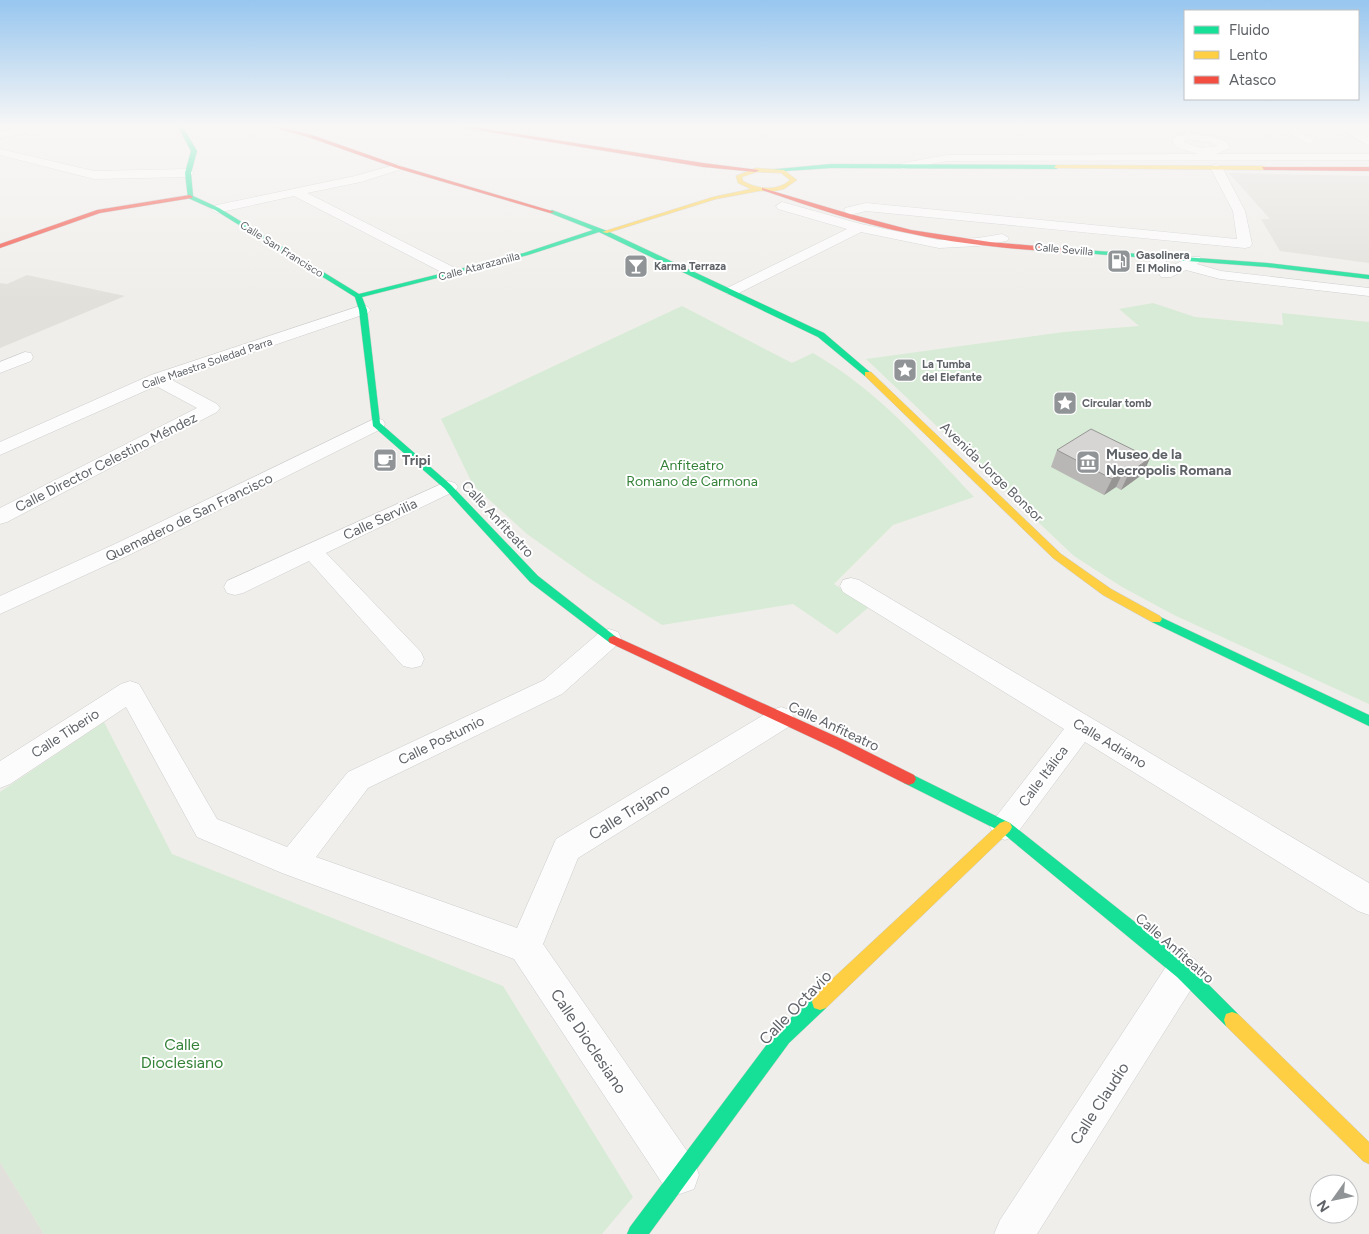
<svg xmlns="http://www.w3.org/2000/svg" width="1369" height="1234" viewBox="0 0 1369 1234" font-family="Figtree,sans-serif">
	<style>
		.education { fill: #e2e0da }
		.green { fill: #d8ebd6 }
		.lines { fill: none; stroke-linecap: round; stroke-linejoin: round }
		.street-casing { stroke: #cbcccc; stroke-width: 1 }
		.fast-casing { stroke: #cacacb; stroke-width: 1 }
		.slow-casing { stroke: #cacacb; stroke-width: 1 }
		.jam-casing { stroke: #cacacb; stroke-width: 1 }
		.street { fill: #fdfcfc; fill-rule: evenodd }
		.fast { fill: #16e098; fill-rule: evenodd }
		.slow { fill: #ffcf43; fill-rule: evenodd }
		.jam { fill: #f24e42; fill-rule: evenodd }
		.wall { fill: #b8b7b5 }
		.shaded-wall { fill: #969594 }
		.building { fill: #d6d5d3; stroke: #969594 }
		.labels { text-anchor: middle; stroke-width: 4; stroke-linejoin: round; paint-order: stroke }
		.far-street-label { font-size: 11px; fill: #5f6368; stroke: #fff }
		.far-poi-label { font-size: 11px; font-weight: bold; fill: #5f6368; stroke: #fff; text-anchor: start }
		.poi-label { font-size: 14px; font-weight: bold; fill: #5f6368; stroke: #fff; text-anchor: start }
		.street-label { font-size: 14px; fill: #5f6368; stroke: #fff }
		.park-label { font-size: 14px; fill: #348238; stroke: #fff }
		.near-street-label { font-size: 16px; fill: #5f6368; stroke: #fff }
		.near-park-label { font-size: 16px; fill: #348238; stroke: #fff }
	</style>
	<rect width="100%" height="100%" fill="#efeeea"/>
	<g class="education">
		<polygon points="1229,173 1369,176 1369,263 1280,251 1261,219 1270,219"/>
		<polygon points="27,275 125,296 0,348 0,283 7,284"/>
		<polygon points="0,1162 44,1234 0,1234"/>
	</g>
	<g class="green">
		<polygon points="1153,303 1195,317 1283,325 1282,313 1369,322 1369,704 1176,616 1122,587 1074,556 866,359 1064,332 1139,326 1119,309"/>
		<path d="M682 306 792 363 813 353C877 390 924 444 974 497L893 525 834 584 869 607 837 634 793 604 662 625 589 578 527 534 473 485 441 419Z"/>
		<polygon points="104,722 172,854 503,986 633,1197 602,1234 44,1234 0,1162 0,792"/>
	</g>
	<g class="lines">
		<g class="street-casing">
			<g id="street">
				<polygon points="22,127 43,127 42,129 0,138 0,132"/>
				<polygon points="1280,127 1293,127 1315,141 1310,144 1306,143"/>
				<polygon points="1337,127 1350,127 1369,138 1369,146"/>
				<path d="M1188 133 1211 136 1227 142 1230 148 1216 154H1369V160L947 161 903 169 897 166 903 163 947 155 1198 154 1178 148 1172 143 1174 137ZM1188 139 1209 142 1218 146 1200 148 1183 142Z"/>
				<polygon points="0,149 94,171 188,169 194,173 188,177 94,179 0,155"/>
				<polygon points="398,164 404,167 402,169 361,182 307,193 459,270 461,273 459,276 449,276 294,196 217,213 211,209 217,205 355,176"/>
				<polygon points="1216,164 1222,167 1245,211 1252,244 1250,247 1245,248 866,211 850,215 844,211 845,208 866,203 1237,239 1233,211 1210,167"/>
				<polygon points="782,202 861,224 939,240 978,238 1002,234 1009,238 1007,241 978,246 939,248 861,232 737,294 727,294 725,291 727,288 847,229 778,209 776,206"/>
				<polygon points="1151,252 1164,258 1169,267 1190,257 1200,257 1202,260 1197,264 1221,271 1369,288 1369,296 1220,279 1186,270 1171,277 1161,277 1153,264 1144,256"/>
				<polygon points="363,305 368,307 371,310 368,313 172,380 217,404 220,408 217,412 7,522 0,524 0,508 197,408 156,386 0,455 0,442 151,375"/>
				<polygon points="25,352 31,353 33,357 31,361 0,373 0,362"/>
				<polygon points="376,418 383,420 385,424 383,428 131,554 0,614 0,596 115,544"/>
				<polygon points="448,481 455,483 458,487 455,491 326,553 421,652 424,659 421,666 412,668 403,666 309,561 243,593 235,595 227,593 224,587 227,581"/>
				<polygon points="851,578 859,580 1369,883 1369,915 1358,911 1085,742 1015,836 1005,840 995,836 990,827 995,818 1064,729 843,592 840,586 843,580"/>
				<polygon points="609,629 618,632 621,638 618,644 562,694 368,788 316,857 517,928 556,839 772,710 781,707 790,710 794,718 790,726 578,858 543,944 694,1161 699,1175 694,1189 680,1194 666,1189 514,959 282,873 197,837 126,707 10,784 0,788 0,761 121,684 130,681 139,684 217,819 287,847 348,772 544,680 600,632"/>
				<polygon points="1183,954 1195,959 1200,971 1195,983 1037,1234 994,1234 1000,1220 1171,959"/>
			</g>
		</g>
		<g class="fast-casing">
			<g id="fast">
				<polygon points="178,127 183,127 197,151 191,173 193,196 219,208 359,294 524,253 593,230 550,213 550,211 552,210 607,231 824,333 872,374 865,376 818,337 599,232 528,255 362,297 367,310 380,423 451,485 538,576 620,640 618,643 610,643 530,582 445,489 373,426 359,310 355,297 215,210 188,198 185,173 191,151"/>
				<polygon points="831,164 1056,165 1059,167 1056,169 831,168 770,172 767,170"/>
				<polygon points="1084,250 1267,263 1369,275 1369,279 1267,267 1082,253 1082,251"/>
				<polygon points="1156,615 1369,715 1369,726 1152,622 1150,619 1152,616"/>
				<polygon points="909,773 1010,823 1189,965 1238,1014 1240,1020 1238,1026 1232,1028 1226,1026 1177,977 1000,831 904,783 902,779 904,775"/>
				<polygon points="820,994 826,996 828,1002 826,1008 789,1043 649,1234 627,1234 630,1227 777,1031 814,996"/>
			</g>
		</g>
		<g class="slow-casing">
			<g id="slow">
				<polygon points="1056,165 1264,166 1267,168 1264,170 1054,168"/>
				<path d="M756 168 784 170 797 180 784 189 775 191H759L716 199 607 233 602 232 713 197 751 189 738 183 736 176ZM757 172 781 173 790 180C776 192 758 189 743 181L742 177Z"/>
				<polygon points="865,372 871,372 1061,554 1111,589 1160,616 1162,619 1160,622 1152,622 1103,595 1053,558 865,376"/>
				<polygon points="1005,821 1010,823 1012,827 1010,831 826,1008 820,1010 814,1008 812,1002 814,996 1000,823"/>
				<polygon points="1232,1012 1238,1014 1369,1142 1369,1164 1363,1161 1226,1026 1224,1020 1226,1014"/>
			</g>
		</g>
		<g class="jam-casing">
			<g id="jam">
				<polygon points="272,127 280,127 312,135 400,166 555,212 550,213 396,168 308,137"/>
				<polygon points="460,127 472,127 703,163 759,170 756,172 703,167"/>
				<polygon points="1262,167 1369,167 1369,171 1264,170"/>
				<path d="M762 188 850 214 911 230 990 242 1084 250 1087 252 1084 254C1027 250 969 246 913 234 861 224 812 207 762 190Z"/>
				<polygon points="190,195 193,197 192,198 100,213 0,248 0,244 97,210"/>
				<polygon points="614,636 846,741 914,775 916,779 914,783 909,785 904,783 836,749 610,643 608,640 610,637"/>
			</g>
		</g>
		<use href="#street" class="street"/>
		<use href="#fast" class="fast"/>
		<use href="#slow" class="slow"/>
		<use href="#jam" class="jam"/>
	</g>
	<polygon class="wall" points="1057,450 1150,458 1143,474 1121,490 1116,487 1104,495 1051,467"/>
	<g class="shaded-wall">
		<polygon points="1150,458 1143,474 1121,490 1129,473"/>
		<polygon points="1124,470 1116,487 1104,495 1112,479"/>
	</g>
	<polygon class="building" points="1091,429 1150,458 1129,473 1124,470 1112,479 1057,450"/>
	<linearGradient id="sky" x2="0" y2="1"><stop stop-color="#97c6ef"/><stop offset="0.42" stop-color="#f8f7f6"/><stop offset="1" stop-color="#f8f7f6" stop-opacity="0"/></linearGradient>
	<rect width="1369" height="300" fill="url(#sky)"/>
	<defs>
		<g id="fuel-square" transform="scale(1.25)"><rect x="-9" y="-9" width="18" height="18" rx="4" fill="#919496" stroke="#fff"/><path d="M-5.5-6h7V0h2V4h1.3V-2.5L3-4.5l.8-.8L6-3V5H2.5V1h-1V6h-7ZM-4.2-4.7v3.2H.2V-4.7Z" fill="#fff"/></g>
		<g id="bar-square" transform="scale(1.25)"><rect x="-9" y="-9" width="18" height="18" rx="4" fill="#919496" stroke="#fff"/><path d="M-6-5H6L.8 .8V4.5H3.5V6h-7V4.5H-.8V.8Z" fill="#fff"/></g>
		<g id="sight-square" transform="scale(1.25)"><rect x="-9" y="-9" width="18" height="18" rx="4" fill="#919496" stroke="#fff"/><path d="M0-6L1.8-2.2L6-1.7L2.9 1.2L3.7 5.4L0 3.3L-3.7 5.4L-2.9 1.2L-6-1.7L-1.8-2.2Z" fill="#fff"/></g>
		<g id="cafe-square" transform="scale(1.25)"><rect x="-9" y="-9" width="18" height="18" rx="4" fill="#919496" stroke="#fff"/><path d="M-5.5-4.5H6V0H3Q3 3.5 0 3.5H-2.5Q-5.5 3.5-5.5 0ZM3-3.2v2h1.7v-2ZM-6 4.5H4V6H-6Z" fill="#fff"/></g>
		<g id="museum-square" transform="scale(1.25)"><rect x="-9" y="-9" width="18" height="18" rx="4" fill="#919496" stroke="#fff"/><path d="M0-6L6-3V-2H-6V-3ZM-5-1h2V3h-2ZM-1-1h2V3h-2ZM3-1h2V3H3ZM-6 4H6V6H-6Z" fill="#fff"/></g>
	</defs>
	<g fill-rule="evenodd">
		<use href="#fuel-square" x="1119" y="261"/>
		<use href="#bar-square" x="636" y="266"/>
		<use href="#sight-square" x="905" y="370"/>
		<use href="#sight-square" x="1065" y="403"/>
		<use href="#cafe-square" x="385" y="460"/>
		<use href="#museum-square" x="1088" y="462"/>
	</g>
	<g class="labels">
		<g class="far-street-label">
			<text transform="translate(282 249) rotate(32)" y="4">Calle San Francisco</text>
			<text transform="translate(1064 249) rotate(5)" y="4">Calle Sevilla</text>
			<text transform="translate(479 266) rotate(-15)" y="4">Calle Atarazanilla</text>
			<text transform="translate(207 363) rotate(-19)" y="4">Calle Maestra Soledad Parra</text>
		</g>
		<g class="far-poi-label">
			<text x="1136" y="259">Gasolinera<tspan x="1136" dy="13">El Molino</tspan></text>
			<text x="654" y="270">Karma Terraza</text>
			<text x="922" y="368">La Tumba<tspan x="922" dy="13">del Elefante</tspan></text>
			<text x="1082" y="407">Circular tomb</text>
		</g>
		<g class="poi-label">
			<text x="1106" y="459">Museo de la<tspan x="1106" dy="16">Necropolis Romana</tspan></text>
			<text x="402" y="465">Tripi</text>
		</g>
		<g class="street-label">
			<text transform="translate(106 462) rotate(-27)" y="5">Calle Director Celestino Méndez</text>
			<text transform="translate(992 472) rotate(44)" y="5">Avenida Jorge Bonsor</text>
			<text transform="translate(189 517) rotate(-26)" y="5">Quemadero de San Francisco</text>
			<text transform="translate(380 519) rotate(-25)" y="5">Calle Servilia</text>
			<text transform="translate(498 519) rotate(47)" y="5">Calle Anfiteatro</text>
			<text transform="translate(834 726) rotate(25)" y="5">Calle Anfiteatro</text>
			<text transform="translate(65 733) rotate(-33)" y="5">Calle Tiberio</text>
			<text transform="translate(441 740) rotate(-26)" y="5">Calle Postumio</text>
			<text transform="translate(1110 743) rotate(31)" y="5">Calle Adriano</text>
			<text transform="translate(1043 776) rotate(-53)" y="5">Calle Itálica</text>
			<text transform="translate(1175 948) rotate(41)" y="5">Calle Anfiteatro</text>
		</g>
		<g class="park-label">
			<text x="692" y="470">Anfiteatro<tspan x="692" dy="16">Romano de Carmona</tspan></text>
		</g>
		<g class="near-street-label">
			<text transform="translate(629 811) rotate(-32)" y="6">Calle Trajano</text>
			<text transform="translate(795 1007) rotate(-46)" y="6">Calle Octavio</text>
			<text transform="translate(589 1041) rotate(56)" y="6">Calle Dioclesiano</text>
			<text transform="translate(1099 1103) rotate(-57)" y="6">Calle Claudio</text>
		</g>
		<g class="near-park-label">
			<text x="182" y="1050">Calle<tspan x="182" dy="18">Dioclesiano</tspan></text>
		</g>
	</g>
	<rect x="1184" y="10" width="175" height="90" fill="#ffffff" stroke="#bfc1c3"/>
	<rect x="1194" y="26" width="25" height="8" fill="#16e098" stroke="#bfc1c3"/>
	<text x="1229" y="35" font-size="15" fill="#5f6368">Fluido</text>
	<rect x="1194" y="51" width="25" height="8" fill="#ffcf43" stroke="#bfc1c3"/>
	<text x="1229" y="60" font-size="15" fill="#5f6368">Lento</text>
	<rect x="1194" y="76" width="25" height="8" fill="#f24e42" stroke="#bfc1c3"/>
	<text x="1229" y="85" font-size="15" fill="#5f6368">Atasco</text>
	<g transform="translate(1334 1199) rotate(237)"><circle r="24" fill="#ffffff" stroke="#bfc1c3"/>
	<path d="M0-4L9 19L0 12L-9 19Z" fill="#919496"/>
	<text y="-8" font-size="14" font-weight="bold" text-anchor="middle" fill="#5f6368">N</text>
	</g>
</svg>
